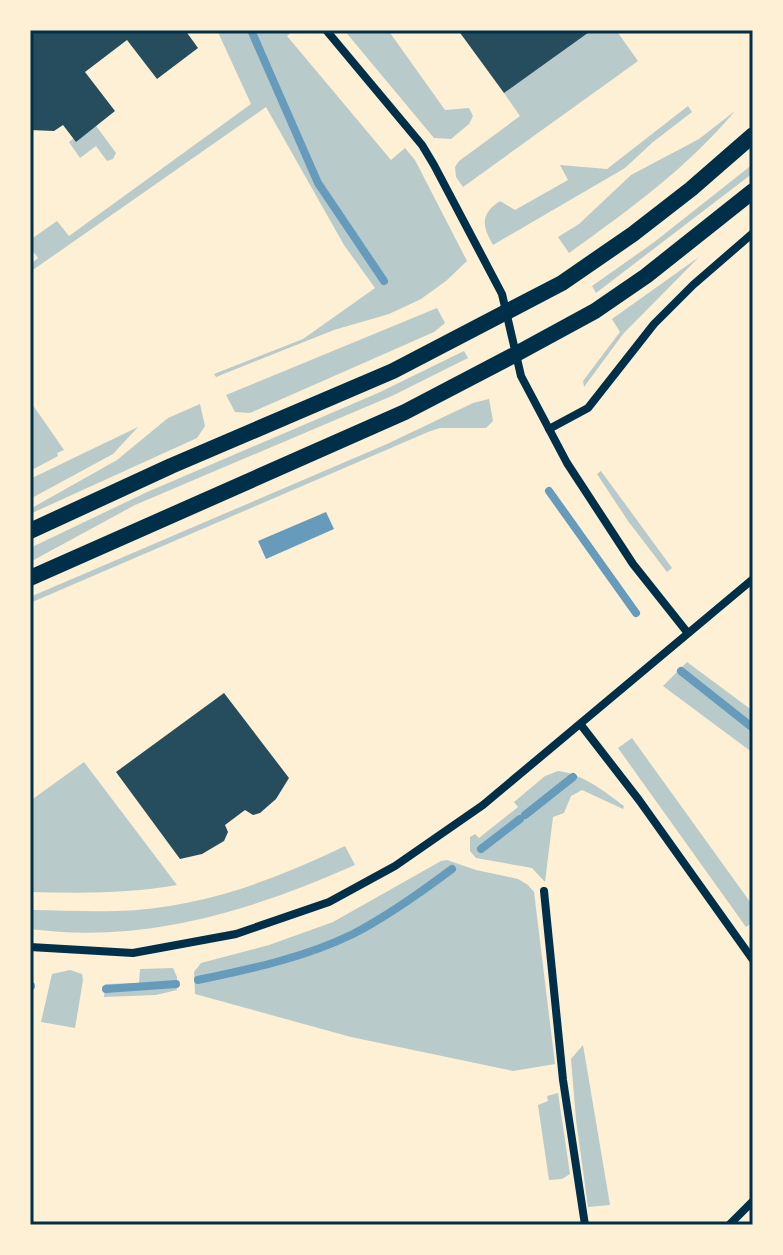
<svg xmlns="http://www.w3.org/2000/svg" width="783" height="1255" viewBox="0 0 783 1255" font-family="Mulish,sans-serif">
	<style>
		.green { fill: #b9caca }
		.water { fill: #669bbc }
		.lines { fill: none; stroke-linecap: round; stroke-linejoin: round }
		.stream { stroke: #669bbc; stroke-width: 8 }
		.building { fill: #264d5e }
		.minor { stroke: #003049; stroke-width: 8 }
		.secondary { stroke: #003049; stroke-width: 16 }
		.neatline { fill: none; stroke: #003049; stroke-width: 3 }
	</style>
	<rect width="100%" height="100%" fill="#fdf0d5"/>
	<g class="green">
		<polygon points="217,30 294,30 287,36 391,160 405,148 415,160 467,261 446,281 421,299 389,314 334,330 216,377 214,374 303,339 375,288 344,245 266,107 30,272 30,265 38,258 30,247 30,240 57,221 69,236 251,104"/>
		<polygon points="344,30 388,30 445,110 469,108 473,116 469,124 451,139 434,138"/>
		<polygon points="592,30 616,30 638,61 463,187 456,177 455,167 459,161 520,116 504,93"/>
		<path d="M688 106 692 112 653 142 625 168 493 245C482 226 480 214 500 201L515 210 568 180 560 165 607 169Z"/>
		<path d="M735 111C687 168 629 210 569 253L558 237 579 224 631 175 699 139Z"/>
		<polygon points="94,123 116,153 113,159 107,161 96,146 80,158 69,142"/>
		<polygon points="753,164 753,173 596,293 592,286 653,243"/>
		<polygon points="699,257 623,334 584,387 583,381 620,332 612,319"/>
		<polygon points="437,308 445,323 434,332 250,413 235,412 226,395"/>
		<polygon points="464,351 468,358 394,395 135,505 30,562 30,548 145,493 378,393"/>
		<polygon points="489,399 493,421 486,428 440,428 428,432 30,603 30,597 387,444 473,403"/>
		<polygon points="30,401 64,450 57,453 58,456 30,471"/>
		<polygon points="200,404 205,426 197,438 30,514 30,509 117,460 168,418"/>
		<polygon points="138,427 113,454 30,499 30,479"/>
		<polygon points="601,471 672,568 667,572 628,521 597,474"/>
		<polygon points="687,662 753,711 753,753 663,686"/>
		<polygon points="632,738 753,906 753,922 746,927 618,748"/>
		<path d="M84 762 177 885C128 894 79 893 30 892V801Z"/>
		<path d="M558 771C583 774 604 791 624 806L623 809 582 790 571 796 564 813 553 817 545 882 532 868 476 858 470 851V837L475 834 479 838 518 807 514 802 545 776Z"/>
		<path d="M345 846 355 865C251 911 145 944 30 929V910C59 910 87 912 116 911 197 909 273 881 345 846Z"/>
		<polygon points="441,861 447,860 476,870 518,879 528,885 534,892 555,1064 513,1071 351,1037 195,994 194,972 201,963 269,945 333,922"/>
		<polygon points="173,968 177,977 177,990 156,995 104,997 105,984 139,983 140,969"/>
		<polygon points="70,970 82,974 83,980 75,1028 41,1022 52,974"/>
		<polygon points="583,1045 610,1205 588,1207 576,1120 571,1059"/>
		<polygon points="558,1093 570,1174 562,1179 549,1180 538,1105 548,1101 547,1096"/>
	</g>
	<polygon class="water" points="326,512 334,529 266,559 258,541"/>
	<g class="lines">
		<g class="stream">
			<polyline points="251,30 318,183 384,281"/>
			<polyline points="549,491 636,613"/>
			<polyline points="681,671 753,728"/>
			<polyline points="525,815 573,777"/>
			<polyline points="481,849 520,819"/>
			<path d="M198 980C250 969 304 958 353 934 388 916 420 893 452 869"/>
			<polyline points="30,986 31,986"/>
			<polyline points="106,989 176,984"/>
		</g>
	</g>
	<g class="building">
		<polygon points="30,30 185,30 198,48 157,79 127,40 85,72 115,111 76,142 63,125 54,131 30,130"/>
		<polygon points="458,30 592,30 504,93"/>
		<polygon points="224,693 289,778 276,799 260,813 253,815 245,810 225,825 228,832 224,841 202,854 180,859 116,772"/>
	</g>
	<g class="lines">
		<g class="minor">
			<polyline points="326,30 422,145 434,165 502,294 521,376 567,463 633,564 687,632"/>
			<polyline points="549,429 588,408 654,324 693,285 753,233"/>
			<polyline points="581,725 639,800 753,960"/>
			<polyline points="544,891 563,1080 585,1225"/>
			<polyline points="30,947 133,953 236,934 329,902 395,866 483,805 753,579"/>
			<polyline points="729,1225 753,1201"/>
		</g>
		<g class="secondary">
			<polyline points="30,531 171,466 393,371 562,283 633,234 691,189 753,135"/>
			<polyline points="30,578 405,412 516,354 595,311 646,276 753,191"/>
		</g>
	</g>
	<rect width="783" height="1255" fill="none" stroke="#fdf0d5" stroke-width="64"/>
	<rect x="32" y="32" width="719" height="1191" class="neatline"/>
</svg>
